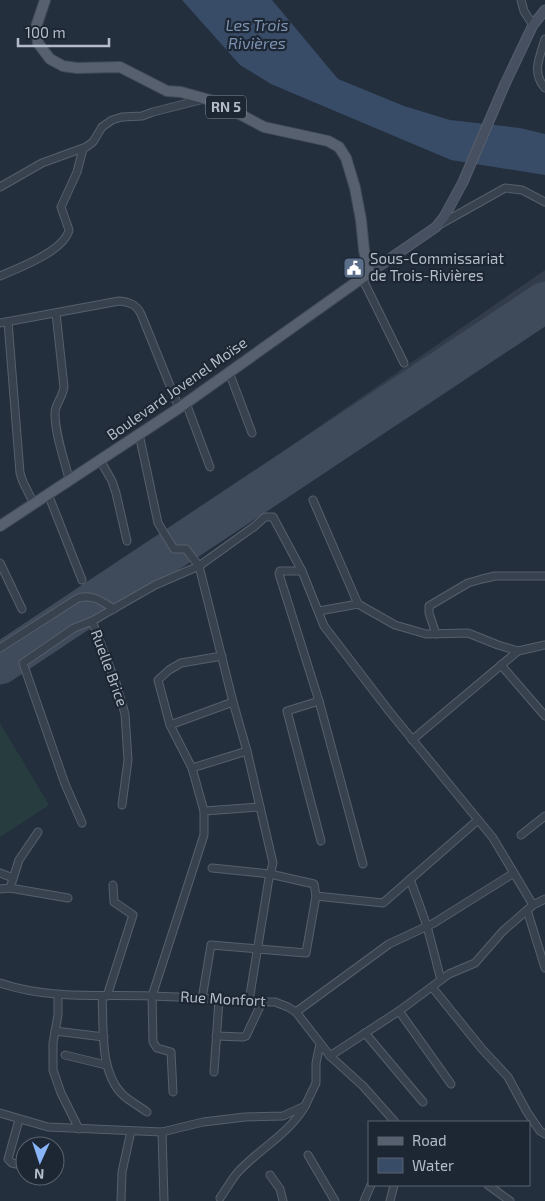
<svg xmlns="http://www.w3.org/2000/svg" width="545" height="1201" viewBox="0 0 545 1201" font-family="'Exo 2',sans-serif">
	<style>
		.airport { fill: #323c4b }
		.green { fill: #263c3f }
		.water { fill: #394c67 }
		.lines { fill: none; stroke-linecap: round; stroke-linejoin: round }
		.runway { stroke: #3f4a5a; stroke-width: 41 }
		.street-casing { stroke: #565f6c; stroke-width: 9 }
		.secondary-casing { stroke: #565f6c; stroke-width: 11 }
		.primary-casing { stroke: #414a57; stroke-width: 12 }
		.street { stroke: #38414e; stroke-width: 7 }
		.secondary { stroke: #465061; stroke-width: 9 }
		.primary { stroke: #56606e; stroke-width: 10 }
		.labels { text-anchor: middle; stroke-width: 4.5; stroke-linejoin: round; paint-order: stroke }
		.shield { fill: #1d2633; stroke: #878f9c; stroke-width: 1 }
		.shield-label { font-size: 14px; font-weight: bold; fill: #b4bcc9 }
		.poi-label { font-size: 15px; fill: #b4bcc9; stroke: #1d2633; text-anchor: start }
		.street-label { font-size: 15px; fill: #b4bcc9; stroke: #1d2633 }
		.water-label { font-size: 16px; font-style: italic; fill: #7c92b1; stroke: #1d2633 }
	</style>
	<rect width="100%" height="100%" fill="#242f3e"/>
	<polygon class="airport" points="545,270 545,322 166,567 0,681 0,643 129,558"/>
	<polygon class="green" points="0,723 49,805 0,837"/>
	<polygon class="water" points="182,0 272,0 338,79 404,106 450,120 520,128 545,134 545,175 451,160 271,84 240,65"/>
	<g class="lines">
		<polyline class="runway" points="0,664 545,302"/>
		<g class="street-casing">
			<g id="street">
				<polyline points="521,0 524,11 533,25"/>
				<path d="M545 39C540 57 531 72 545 88"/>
				<polyline points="0,187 42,163 86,147 93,142 102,127 112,120 122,117 142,116 153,112 204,99"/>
				<polyline points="439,225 505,188 522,190 545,202"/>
				<path d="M0 276C19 268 64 251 69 230L61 207 77 172 83 149"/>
				<polyline points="362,278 404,363"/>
				<path d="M56 313 64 387C62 399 55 404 55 413 55 435 64 458 69 479"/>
				<polyline points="8,322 20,473 23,482 34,504"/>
				<path d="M0 323 119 301C129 302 136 304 141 314L179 408"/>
				<polyline points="229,372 252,433"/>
				<polyline points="186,403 210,467"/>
				<polyline points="139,434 158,523 174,549 186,549 199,566 255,526 265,517 273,517 302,571 324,626 389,711 493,838 533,905"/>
				<polyline points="100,460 112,481 116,493 127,541"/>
				<polyline points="48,494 82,580"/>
				<polyline points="313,500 358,604 395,625 426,634 468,633 498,645 518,651 545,645"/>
				<polyline points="0,563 22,609"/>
				<polyline points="302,571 280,571 279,574 319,701 363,864"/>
				<polyline points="319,611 358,604"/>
				<polyline points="92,621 116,683 125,714 128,760 122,805"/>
				<polyline points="436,634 429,613 429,606 468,583 482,579 495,576 545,576"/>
				<path d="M0 648 78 598C93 594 101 601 114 609"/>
				<polyline points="501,665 545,716"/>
				<polyline points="319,701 287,711 321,841"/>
				<polyline points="170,725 233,702"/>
				<polyline points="412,740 518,651"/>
				<polyline points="192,768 247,751"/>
				<polyline points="82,823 65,784 23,663 74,628 92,621 155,585 199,566 233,702 247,751 260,807 204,811"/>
				<polyline points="521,835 545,816"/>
				<polyline points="0,873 13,878"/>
				<polyline points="410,879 427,926 441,980"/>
				<polyline points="10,888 19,860 38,832"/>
				<polyline points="0,889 10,888 68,898"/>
				<polyline points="316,896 383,903 478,820"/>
				<polyline points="527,910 545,968"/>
				<path d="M0 983C51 1000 100 994 152 996 193 997 234 1001 275 1002L288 1007 296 1012 330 1056 363 1086 395 1122"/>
				<polyline points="432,987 482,1049 508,1077 527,1112 540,1131 545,1134"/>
				<polyline points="58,996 58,1015 53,1043 53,1070 61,1093 79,1129"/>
				<path d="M102 996C104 1026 99 1071 122 1094 129 1101 139 1106 147 1112"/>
				<polyline points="107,996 133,915 114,902 113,885"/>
				<polyline points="202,999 211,945 306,953 316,896 314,884 270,874 212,868"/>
				<polyline points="249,1001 269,878 273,863 260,807"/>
				<polyline points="399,1011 451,1084"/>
				<polyline points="296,1012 389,944 434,923 514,873"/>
				<polyline points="55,1031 104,1037"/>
				<polyline points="365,1033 423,1102"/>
				<polyline points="216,1036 243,1037 246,1036 262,1002"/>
				<polyline points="65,1055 106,1065"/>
				<polyline points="330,1056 399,1011 449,974 475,963 503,931 533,905 545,899"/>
				<polyline points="214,1072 219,1000"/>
				<polyline points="173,1092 171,1052 157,1048 153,1042 152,996 204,835 204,811 192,768 170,725 158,680 169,670 181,663 222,656"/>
				<polyline points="0,1113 48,1127 162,1132 203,1122 245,1117 283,1116 305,1106 316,1083 316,1063 320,1044"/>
				<polyline points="19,1120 8,1159 12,1163 25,1166"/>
				<polyline points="162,1132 164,1201"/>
				<polyline points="308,1155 335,1201"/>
				<polyline points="270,1175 280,1189 283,1201"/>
				<polyline points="488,1185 510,1201"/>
				<path d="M220 1198C226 1190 231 1180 238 1172 259 1149 289 1134 305 1106"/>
				<polyline points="121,1201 122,1172 131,1131"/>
				<polyline points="364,1201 371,1185"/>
				<polyline points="390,1201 394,1185"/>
			</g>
		</g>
		<g class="secondary-casing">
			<polyline id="secondary" points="369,273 436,227 444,217 463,182 505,84 533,25 545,10"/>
		</g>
		<g class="primary-casing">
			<polyline id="primary" points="0,526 179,408 369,273 364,250 361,220 355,188 346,158 339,147 328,141 264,127 217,102 181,92 167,91 120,67 77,68 63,66 50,59 38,43 36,27 45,0"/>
		</g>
		<use href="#street" class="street"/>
		<use href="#secondary" class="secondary"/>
		<use href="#primary" class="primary"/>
	</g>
	<defs>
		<g id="civic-square" transform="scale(1.125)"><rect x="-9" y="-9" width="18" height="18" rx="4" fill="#5c6f8a" stroke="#1d2633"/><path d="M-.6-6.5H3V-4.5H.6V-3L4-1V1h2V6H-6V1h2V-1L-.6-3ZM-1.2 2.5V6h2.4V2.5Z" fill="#fff"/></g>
	</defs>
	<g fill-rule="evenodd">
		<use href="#civic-square" x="354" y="268"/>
	</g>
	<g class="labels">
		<rect class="shield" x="206" y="95.5" width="40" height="23" rx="4"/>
		<g class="shield-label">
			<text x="226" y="112">RN 5</text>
		</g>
		<g class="poi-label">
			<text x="370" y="264">Sous-Commissariat<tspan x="370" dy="17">de Trois-Rivières</tspan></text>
		</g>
		<g class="street-label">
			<text transform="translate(177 389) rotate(-35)" y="5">Boulevard Jovenel Moïse</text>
			<text transform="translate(109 668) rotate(70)" y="5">Ruelle Brice</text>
			<text transform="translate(223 999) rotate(3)" y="5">Rue Monfort</text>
		</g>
		<g class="water-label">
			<text x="257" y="31">Les Trois<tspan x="257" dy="18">Rivières</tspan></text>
		</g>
	</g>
	<rect x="368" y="1121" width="162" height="65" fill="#1d2633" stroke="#59626f"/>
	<rect x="378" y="1137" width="25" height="8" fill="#56606e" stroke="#59626f"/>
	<text x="412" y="1146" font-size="15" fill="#b4bcc9">Road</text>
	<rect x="378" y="1158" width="25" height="15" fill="#394c67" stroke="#59626f"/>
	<text x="412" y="1171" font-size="15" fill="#b4bcc9">Water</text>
	<g transform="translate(40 1161) rotate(183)"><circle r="24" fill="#1d2633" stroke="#59626f"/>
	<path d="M0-4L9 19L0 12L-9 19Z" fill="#8ab4f8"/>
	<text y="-8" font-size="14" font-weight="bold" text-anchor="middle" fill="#b4bcc9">N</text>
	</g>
	<path d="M18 38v8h91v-8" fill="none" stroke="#b4bcc9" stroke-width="2.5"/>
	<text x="25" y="38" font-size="15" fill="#b4bcc9" stroke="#1d2633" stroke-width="4" paint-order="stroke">100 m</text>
</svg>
